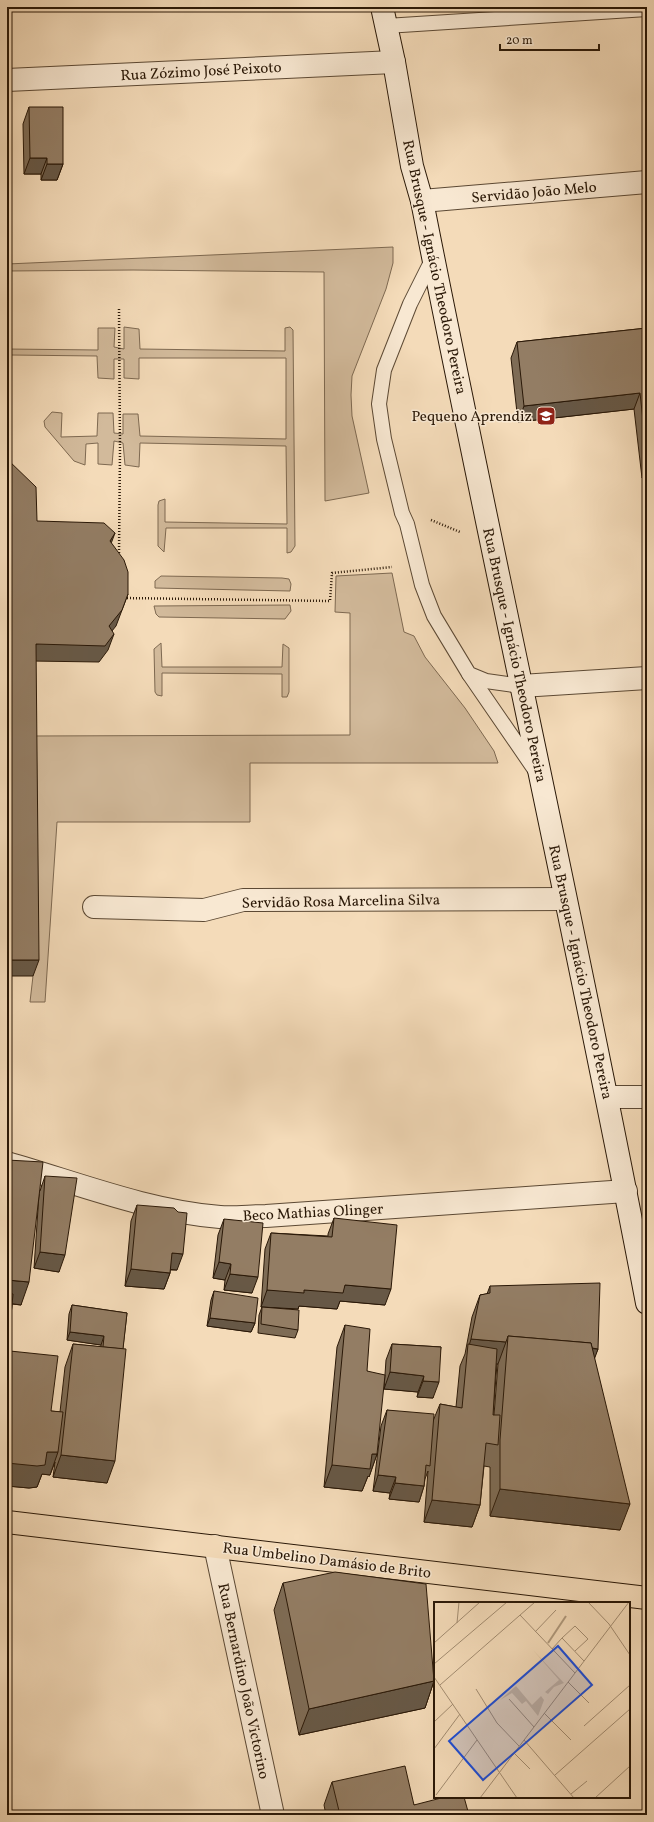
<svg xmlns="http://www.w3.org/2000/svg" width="654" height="1822" viewBox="0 0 654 1822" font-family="Vollkorn,serif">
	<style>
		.green { fill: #d2ba9b; stroke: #7e6951 }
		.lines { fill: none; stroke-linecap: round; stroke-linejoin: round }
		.lane-casing { stroke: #5c4934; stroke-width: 16 }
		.street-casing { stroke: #5c4934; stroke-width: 24 }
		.secondary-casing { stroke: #2a1807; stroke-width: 24 }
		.primary-casing { stroke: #2a1807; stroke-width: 24 }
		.path { stroke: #2a1807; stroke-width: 2.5; stroke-dasharray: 1 2; stroke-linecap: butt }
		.lane { stroke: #f8e8d2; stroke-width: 14 }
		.street { stroke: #f8e8d2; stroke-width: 22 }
		.secondary { stroke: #f8e8d2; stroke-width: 22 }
		.primary { stroke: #f4dbb9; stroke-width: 22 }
		.wall { fill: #7e6c56; stroke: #2a1807; fill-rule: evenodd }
		.shaded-wall { fill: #675846; stroke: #2a1807 }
		.building { fill: #937d64; stroke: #2a1807 }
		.labels { text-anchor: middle; stroke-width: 3; stroke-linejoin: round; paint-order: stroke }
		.street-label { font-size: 15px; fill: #2a1807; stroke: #f8e8d2 }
		.poi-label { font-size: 15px; fill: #2a1807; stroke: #f8e8d2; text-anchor: end }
		.inset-river { fill: none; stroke: #af997c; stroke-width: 2 }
		.inset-road { fill: none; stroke: #a38d72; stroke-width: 1 }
		.view { fill: #1d4ed8; fill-opacity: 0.15; stroke: #1d4ed8; stroke-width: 2 }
		.inset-edge { fill: none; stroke: #2a1807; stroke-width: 2 }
	</style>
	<rect width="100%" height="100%" fill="#f4dbb9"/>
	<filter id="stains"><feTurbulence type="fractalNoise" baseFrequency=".005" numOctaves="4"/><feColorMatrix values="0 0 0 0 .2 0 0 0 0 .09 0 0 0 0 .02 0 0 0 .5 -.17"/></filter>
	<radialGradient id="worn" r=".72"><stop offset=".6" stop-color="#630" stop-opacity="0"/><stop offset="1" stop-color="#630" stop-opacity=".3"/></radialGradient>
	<g class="green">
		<polygon points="393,247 393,263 386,289 352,376 351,395 352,416 369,493 325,501 324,272 133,270 7,271 7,264"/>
		<polygon points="124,327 139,329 140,349 285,351 285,328 290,327 293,330 295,546 291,552 287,553 287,528 166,528 164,552 158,546 158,505 159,501 165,499 165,522 287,524 286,446 140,443 139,467 125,465 123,443 114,441 112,465 98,464 98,443 86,444 85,465 74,461 45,427 44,421 52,412 62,413 61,437 97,436 98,413 113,413 114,433 123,434 123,414 138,414 140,436 286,439 286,358 139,358 139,379 124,378 124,359 114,359 114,379 98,378 97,356 11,355 10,379 7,378 7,349 98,350 98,328 115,328 114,347 124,349"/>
		<polygon points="392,573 404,632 414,636 425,657 465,708 494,751 498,763 250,763 250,822 57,822 45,1002 30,1002 33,976 30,736 350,735 350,613 335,612 336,576"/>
		<polygon points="161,576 282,578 289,579 291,584 290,591 155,588 155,581"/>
		<polygon points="290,605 291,611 285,619 159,617 156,614 154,606"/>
		<polygon points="161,643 162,667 282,667 283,644 289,648 289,692 287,697 282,697 282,674 162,673 162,696 157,695 155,692 154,649"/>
	</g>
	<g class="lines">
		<g class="lane-casing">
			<g id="lane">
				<polyline points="386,26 647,9"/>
				<polyline points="433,258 410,304 384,370 379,404 384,439 402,513 407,524 422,585 434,616 469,674 486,681 521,686"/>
				<polyline points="469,674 535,770"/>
			</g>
		</g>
		<g class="street-casing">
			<g id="street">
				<polyline points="7,80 394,62"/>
				<polyline points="422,201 647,182"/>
				<polyline points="521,686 647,678"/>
				<polyline points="94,907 204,910 243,900 565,899"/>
				<polyline points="607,1097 647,1097"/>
				<path d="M7 1163C77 1183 147 1211 220 1217 235 1218 251 1216 266 1216L626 1191"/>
				<polyline points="215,1546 273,1815"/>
			</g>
		</g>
		<g class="secondary-casing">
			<path id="secondary" d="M382 7 394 62 412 166 422 201C494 569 577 935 647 1303"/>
		</g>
		<g class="primary-casing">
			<polyline id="primary" points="7,1522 647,1598"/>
		</g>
		<g class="path">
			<polyline points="119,309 120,449 119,555"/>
			<polyline points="431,520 460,532"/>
			<polyline points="124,598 330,601 332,573 392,567"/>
		</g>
		<use href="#lane" class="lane"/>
		<use href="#street" class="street"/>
		<use href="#secondary" class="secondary"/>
		<use href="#primary" class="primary"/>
	</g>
	<g class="wall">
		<polygon points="29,107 63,164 57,180 41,180 41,174 24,174 23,124"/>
		<polygon points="647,328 647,477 642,478 634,409 518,422 511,358 517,342"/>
		<polygon points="7,1160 40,1191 45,1176 59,1272 34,1268 39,1194 21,1305 12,1304 10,1327 7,1335"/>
		<polygon points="137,1205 177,1270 170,1270 170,1273 164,1289 125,1286 131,1221"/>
		<polygon points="334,1218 385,1305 340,1301 337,1309 299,1306 298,1309 261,1307 265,1249 271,1233 328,1236 328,1234"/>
		<polygon points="224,1219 252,1293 224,1290 225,1280 213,1278 218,1235"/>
		<path d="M490 1286 598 1349 594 1358 620 1530 490 1516V1467L484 1466 480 1505 472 1527 424 1522 428 1471 425 1479 424 1486 419 1502 389 1499 390 1493 373 1491 381 1426 387 1410 433 1421 440 1404 456 1407 460 1366 465 1354 472 1317 480 1295 487 1294ZM497 1364H498L494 1415H493Z"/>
		<polygon points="214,1291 255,1323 251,1332 207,1326 211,1300"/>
		<polygon points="72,1305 127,1313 107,1483 53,1477 55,1462 50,1475 42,1474 37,1487 29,1488 7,1486 7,1358 10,1351 51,1411 60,1412 65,1367 73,1344 101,1347 101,1345 67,1340 69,1314"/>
		<polygon points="262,1307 298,1330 295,1338 258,1333 259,1315"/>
		<polygon points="345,1325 367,1371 377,1454 369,1477 368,1476 362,1491 324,1487 337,1347"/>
		<polygon points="392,1344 441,1347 433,1398 417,1397 418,1392 384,1389 386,1360"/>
		<polygon points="283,1583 434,1681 425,1708 299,1735 274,1610"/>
		<polygon points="332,1782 414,1805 469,1815 326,1815 324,1805"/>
	</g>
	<g class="shaded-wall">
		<polygon points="30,158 47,158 41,174 24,174"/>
		<polygon points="47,164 63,164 57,180 41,180"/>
		<polygon points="640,393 634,409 518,422 524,406"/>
		<polygon points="647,463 647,477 642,478"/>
		<polygon points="115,533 109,549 110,541"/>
		<polygon points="128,594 116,626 103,642 109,626"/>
		<polygon points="114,634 108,650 99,662 31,661 36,644"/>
		<polygon points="7,960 39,960 33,976 7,976"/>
		<polygon points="40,1252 65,1255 59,1272 34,1268"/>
		<polygon points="172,1253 183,1254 177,1270 166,1269"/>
		<polygon points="219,1262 231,1264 225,1280 213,1278"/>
		<polygon points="131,1269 170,1273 164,1289 125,1286"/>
		<polygon points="230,1274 258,1277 252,1293 224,1290"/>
		<polygon points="7,1280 29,1282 21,1305 7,1303"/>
		<polygon points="345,1285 391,1289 385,1305 340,1301 337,1309 299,1306 298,1309 261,1307 267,1290 304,1290"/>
		<polygon points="210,1318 255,1323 251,1332 207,1326"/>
		<polygon points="7,1326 10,1327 7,1335"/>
		<polygon points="70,1332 104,1336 101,1345 67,1340"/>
		<polygon points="471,1339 506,1342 498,1364 467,1362 468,1349"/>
		<polygon points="507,1342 598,1349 590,1371"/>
		<polygon points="390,1372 424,1376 418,1392 384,1389"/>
		<polygon points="423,1381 439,1382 433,1398 417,1397"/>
		<polygon points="47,1452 58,1452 50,1475 42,1474 37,1487 29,1488 7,1486 7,1463"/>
		<polygon points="372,1454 377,1454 369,1477 368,1476 362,1491 324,1487 332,1465"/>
		<polygon points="61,1455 115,1461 107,1483 53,1477"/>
		<polygon points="378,1475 396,1477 390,1493 373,1491"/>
		<polygon points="395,1483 424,1486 419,1502 389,1499"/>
		<polygon points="500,1489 630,1504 620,1530 490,1516"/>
		<polygon points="432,1500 480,1505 472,1527 424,1522"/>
		<polygon points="434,1681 425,1708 299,1735 309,1709"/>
	</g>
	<g class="building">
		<polygon points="29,107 63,107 63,164 47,164 47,158 30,158"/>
		<polygon points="647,328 647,457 640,393 524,406 517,342"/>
		<polygon points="7,459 36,487 37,521 104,523 115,533 110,541 124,560 128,572 128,594 122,610 109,626 114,634 105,646 36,644 39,960 7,960"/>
		<polygon points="7,1160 43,1162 29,1282 7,1280 7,1257 8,1257 11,1240 7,1239"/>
		<polygon points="45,1176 77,1178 65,1255 40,1252"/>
		<polygon points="137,1205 174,1208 178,1212 187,1213 183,1254 172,1253 170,1273 131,1269"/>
		<polygon points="334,1218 397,1225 391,1289 345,1285 343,1293 304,1290 304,1293 267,1290 271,1233 332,1237"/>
		<polygon points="224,1219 263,1223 258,1277 230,1274 231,1264 219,1262"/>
		<polygon points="600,1283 598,1349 592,1348 591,1343 508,1336 506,1342 471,1339 480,1295 490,1293 490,1286"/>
		<polygon points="214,1291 258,1298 255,1323 210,1318"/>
		<polygon points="7,1293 13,1294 10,1327 7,1326"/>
		<polygon points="72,1305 127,1313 123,1349 103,1347 104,1336 70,1332"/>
		<polygon points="262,1307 299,1310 298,1330 261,1324"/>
		<polygon points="345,1325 370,1329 367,1371 385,1375 377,1454 372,1454 370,1469 332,1465"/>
		<polygon points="508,1336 591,1343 630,1504 500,1489 500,1440"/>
		<polygon points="73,1344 126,1349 115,1461 61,1455"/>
		<polygon points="392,1344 441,1347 439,1382 423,1381 424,1376 390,1372"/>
		<polygon points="468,1344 497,1349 493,1415 500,1415 498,1445 486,1443 480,1505 432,1500 440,1404 462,1408"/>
		<polygon points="10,1351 58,1356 51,1411 63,1412 58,1452 47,1452 45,1465 37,1466 7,1463 7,1373"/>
		<polygon points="387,1410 434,1414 430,1466 426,1465 424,1486 395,1483 396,1477 378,1475"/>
		<polygon points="335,1572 426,1584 434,1681 309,1709 283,1583"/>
		<polygon points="405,1766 414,1805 445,1797 464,1797 469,1815 340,1815 332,1782"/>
	</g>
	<defs>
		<g id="school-square" transform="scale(1)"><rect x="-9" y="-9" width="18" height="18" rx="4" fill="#8f2418" stroke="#f8e8d2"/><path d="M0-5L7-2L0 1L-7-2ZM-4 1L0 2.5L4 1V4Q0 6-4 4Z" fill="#fff"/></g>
	</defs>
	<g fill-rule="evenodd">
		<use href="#school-square" x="546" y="416"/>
	</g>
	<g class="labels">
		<g class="street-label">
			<text transform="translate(201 71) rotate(-3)" y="5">Rua Zózimo José Peixoto</text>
			<text transform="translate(534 192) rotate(-5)" y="5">Servidão João Melo</text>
			<text transform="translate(435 267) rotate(78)" y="5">Rua Brusque - Ignácio Theodoro Pereira</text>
			<text transform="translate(515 655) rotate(78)" y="5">Rua Brusque - Ignácio Theodoro Pereira</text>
			<text transform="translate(341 901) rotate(-1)" y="5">Servidão Rosa Marcelina Silva</text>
			<text transform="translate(581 972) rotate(78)" y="5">Rua Brusque - Ignácio Theodoro Pereira</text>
			<text transform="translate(313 1212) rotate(-3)" y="5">Beco Mathias Olinger</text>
			<text transform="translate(327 1560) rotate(7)" y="5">Rua Umbelino Damásio de Brito</text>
			<text transform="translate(244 1681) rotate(78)" y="5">Rua Bernardino João Victorino</text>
		</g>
		<g class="poi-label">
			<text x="532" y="421">Pequeno Aprendiz</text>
		</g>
	</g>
	<g transform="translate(434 1602)">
		<rect width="196" height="196" fill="#f4dbb9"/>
		<path d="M99 48 130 81 120 85 114 92 111 90 125 78ZM82 84 98 103 107 94 110 98 104 114 92 99 88 102 78 91 66 98Z" fill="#d2ba9b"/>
		<path class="inset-river" d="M114 41 132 14"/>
		<path class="inset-road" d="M154 0 175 22 196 53M86 13 141 71M23 21 25 0M101 30 122 8M128 36 141 24 154 37 141 49M0 41 46 0M118 47 128 36 150 59M0 62 73 0M0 75 83 196M134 80 155 101M6 83 101 0M42 87 63 121 85 144M75 97 100 125M110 111 137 138M0 120 19 102M150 124 196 83M90 138 140 196M0 147 26 112M80 151 96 167M121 173 196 107M137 192 153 179M2 193 43 138M46 196 195 0M161 196 196 164"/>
		<path class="view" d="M124 44 158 83 49 178 15 139Z"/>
		<rect width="196" height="196" class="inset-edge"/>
	</g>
	<rect width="654" height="1822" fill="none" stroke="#f4dbb9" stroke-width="24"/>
	<rect x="8" y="8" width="638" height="1806" fill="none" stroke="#2a1807" stroke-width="2"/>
	<rect x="12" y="12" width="630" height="1798" fill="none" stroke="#2a1807"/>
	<path d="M500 44v6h99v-6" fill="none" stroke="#2a1807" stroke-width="2"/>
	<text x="506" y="44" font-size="12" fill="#2a1807" stroke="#f8e8d2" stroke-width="3" paint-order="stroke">20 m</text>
	<rect width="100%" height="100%" filter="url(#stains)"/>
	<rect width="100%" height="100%" fill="url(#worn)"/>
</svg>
